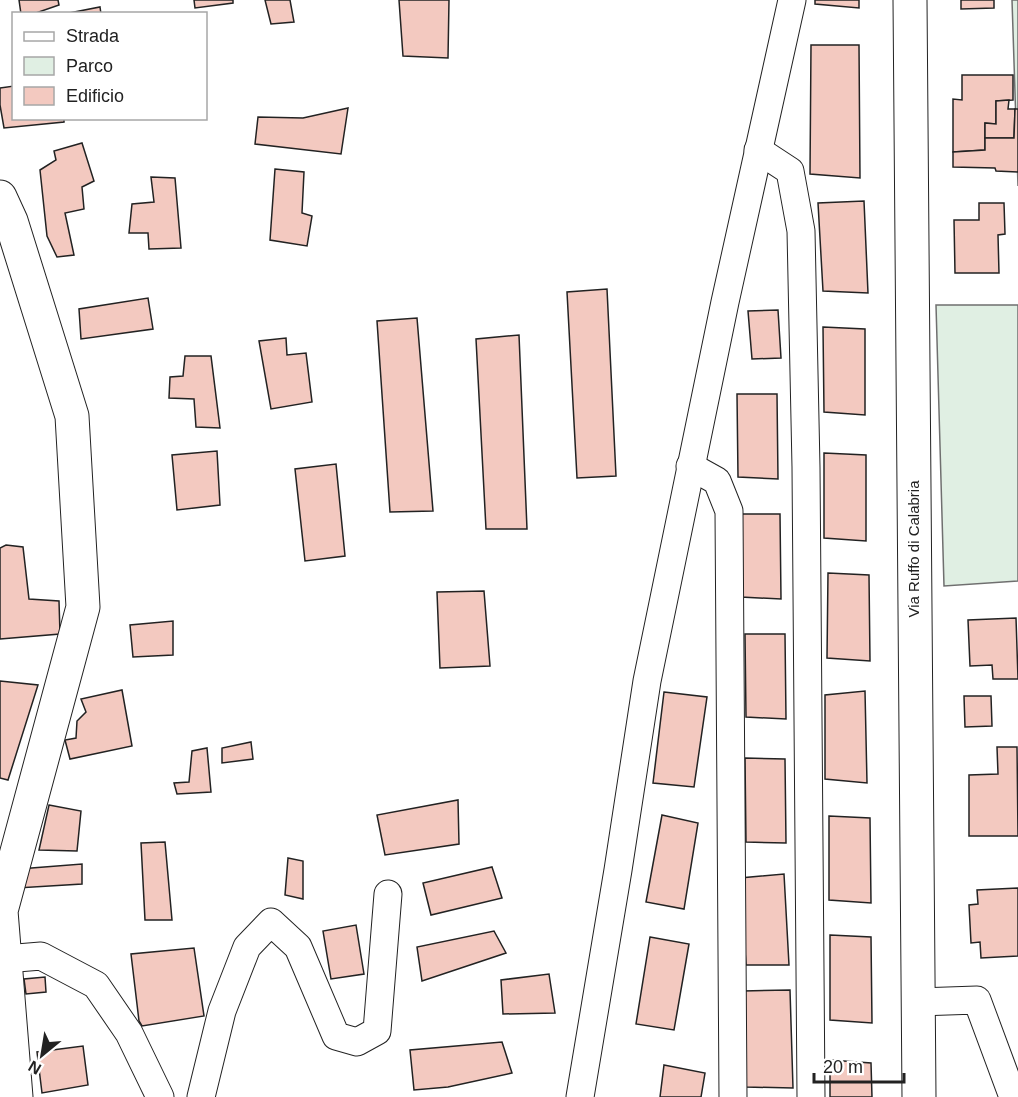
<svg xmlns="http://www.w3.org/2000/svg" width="1018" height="1097" viewBox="0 0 1018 1097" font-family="Helvetica,sans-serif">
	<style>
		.green { fill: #e0efe3; stroke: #6f6f6f; stroke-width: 1.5 }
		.building { fill: #f3c9c0; stroke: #222; stroke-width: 1.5 }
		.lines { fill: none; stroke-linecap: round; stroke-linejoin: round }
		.minor-casing { stroke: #222; stroke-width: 29 }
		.tertiary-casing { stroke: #222; stroke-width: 35 }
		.minor { stroke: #fff; stroke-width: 27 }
		.tertiary { stroke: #fff; stroke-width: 33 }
		.labels { text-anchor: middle; stroke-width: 4.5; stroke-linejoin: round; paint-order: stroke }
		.street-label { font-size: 15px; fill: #222; stroke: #fff }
	</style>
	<rect width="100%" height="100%" fill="#fff"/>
	<g class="green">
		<polygon points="1012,0 1018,0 1018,186"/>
		<polygon points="936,305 1018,305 1018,581 944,586"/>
	</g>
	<g class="building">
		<polygon points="19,0 58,0 59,5 33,14 21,14"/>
		<polygon points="194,0 233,0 233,3 195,8"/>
		<polygon points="265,0 290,0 294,22 271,24"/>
		<polygon points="399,0 449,0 448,58 403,56"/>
		<polygon points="815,0 859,0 859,8 815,4"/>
		<polygon points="961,0 994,0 994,8 961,9"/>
		<polygon points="100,7 101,14 64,14"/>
		<polygon points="811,45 859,45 860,178 810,174"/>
		<polygon points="962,75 1013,75 1013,100 996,101 996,124 985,123 985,150 953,152 953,99 962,100"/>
		<polygon points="14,86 14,118 64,118 64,122 4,128 0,105 0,88"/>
		<polygon points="1009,100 1008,109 1015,109 1014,138 985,138 985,123 996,124 996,101"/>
		<polygon points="348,108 341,154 255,144 258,117 303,118"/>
		<polygon points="1015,109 1018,109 1018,172 996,171 995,168 953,167 953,152 985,150 985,138 1014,138"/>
		<polygon points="82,143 94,181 82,187 84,209 65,213 74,255 57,257 47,236 40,170 56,160 54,151"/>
		<polygon points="275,169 304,172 302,213 312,216 307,246 270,240"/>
		<polygon points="151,177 175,178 181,248 149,249 148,233 129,233 132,204 154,202"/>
		<polygon points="864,201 868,293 823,291 818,203"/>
		<polygon points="979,203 1004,203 1005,234 998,235 999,273 955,273 954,220 979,220"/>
		<polygon points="607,289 616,476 577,478 567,292"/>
		<polygon points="148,298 153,329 81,339 79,309"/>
		<polygon points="778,310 781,358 752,359 748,311"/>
		<polygon points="417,318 433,511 390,512 377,321"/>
		<polygon points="823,327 865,329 865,415 824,412"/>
		<polygon points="519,335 527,529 486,529 476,339"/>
		<polygon points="286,338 287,355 306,353 312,402 271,409 259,341"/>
		<polygon points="185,356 211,356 220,428 196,427 194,399 169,398 170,377 183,376"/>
		<polygon points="737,394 777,394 778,479 738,477"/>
		<polygon points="217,451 220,505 177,510 172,455"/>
		<polygon points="824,453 866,455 866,541 824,538"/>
		<polygon points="336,464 345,556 305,561 295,469"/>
		<polygon points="740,514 780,514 781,599 741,597"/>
		<polygon points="6,545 23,547 29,599 59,601 60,634 0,639 0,548"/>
		<polygon points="828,573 869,575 870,661 827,658"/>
		<polygon points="484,591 490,666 440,668 437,592"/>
		<polygon points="1016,618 1018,679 993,679 992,665 970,666 968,620"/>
		<polygon points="173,621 173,655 133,657 130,625"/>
		<polygon points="745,634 785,634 786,719 746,717"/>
		<polygon points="0,681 38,685 8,780 0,778"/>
		<polygon points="122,690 132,746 70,759 65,740 76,738 77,721 86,712 81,699"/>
		<polygon points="865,691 867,783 825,779 825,695"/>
		<polygon points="664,692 707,697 694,787 653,783"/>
		<polygon points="964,696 991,696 992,726 965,727"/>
		<polygon points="251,742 253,759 222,763 222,748"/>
		<polygon points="997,747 1017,747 1018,836 969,836 969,775 998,774"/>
		<polygon points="207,748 211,792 177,794 174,783 189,782 192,751"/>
		<polygon points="745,758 785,759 786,843 746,842"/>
		<polygon points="458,800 459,844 385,855 377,815"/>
		<polygon points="49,805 81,811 77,851 39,850"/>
		<polygon points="662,815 698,823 684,909 646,902"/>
		<polygon points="829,816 870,818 871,903 829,900"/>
		<polygon points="165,842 172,920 145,920 141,843"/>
		<polygon points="288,858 303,861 303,899 285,895"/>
		<polygon points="82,864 82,884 17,888 19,869"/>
		<polygon points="492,867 502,898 431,915 423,883"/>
		<polygon points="784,874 789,965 746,965 740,878"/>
		<polygon points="1018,888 1018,956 981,958 980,942 971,943 969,905 978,904 977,890"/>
		<polygon points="356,925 364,974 331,979 323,931"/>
		<polygon points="494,931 506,953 422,981 417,947"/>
		<polygon points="830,935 871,937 872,1023 830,1020"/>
		<polygon points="650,937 689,944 674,1030 636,1024"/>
		<polygon points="194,948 204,1016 142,1026 139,1021 131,954"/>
		<polygon points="549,974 555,1013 503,1014 501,980"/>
		<polygon points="45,977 46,992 26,994 24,979"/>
		<polygon points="790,990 793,1088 746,1087 743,991"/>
		<polygon points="502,1042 512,1073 448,1087 414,1090 410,1050"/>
		<polygon points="83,1046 88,1085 42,1093 37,1052"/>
		<polygon points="830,1060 871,1063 872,1097 830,1097"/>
		<polygon points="664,1065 705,1073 701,1097 660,1097"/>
	</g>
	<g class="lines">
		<g class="minor-casing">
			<g id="minor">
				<polyline points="758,150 790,171 801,231 806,467 811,1097"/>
				<polyline points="690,466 717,481 729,511 733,1097"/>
				<polyline points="5,959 41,956 96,985 129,1033 160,1097"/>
				<polyline points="918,1002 977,1000 1013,1097"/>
				<polyline points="201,1097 222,1011 247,947 271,922 298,947 336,1036 357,1042 377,1031 388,894"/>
				<polyline points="580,1097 618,870 647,681 725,302 792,0"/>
			</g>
		</g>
		<g class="tertiary-casing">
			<g id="tertiary">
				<polyline points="910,0 919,1097"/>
				<polyline points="0,197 11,221 72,416 83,607 1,911 16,1097"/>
			</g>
		</g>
		<use href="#minor" class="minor"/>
		<use href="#tertiary" class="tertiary"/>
	</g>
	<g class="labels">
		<g class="street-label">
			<text transform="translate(914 549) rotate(-90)" y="5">Via Ruffo di Calabria</text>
		</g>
	</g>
	<rect x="12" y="12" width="195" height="108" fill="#ffffff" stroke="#a7a7a7" stroke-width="1.5"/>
	<rect x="24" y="32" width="30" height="9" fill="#ffffff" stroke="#a7a7a7" stroke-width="1.5"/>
	<text x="66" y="42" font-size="18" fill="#222222">Strada</text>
	<rect x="24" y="57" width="30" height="18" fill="#e0efe3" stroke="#a7a7a7" stroke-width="1.5"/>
	<text x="66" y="72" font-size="18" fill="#222222">Parco</text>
	<rect x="24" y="87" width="30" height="18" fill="#f3c9c0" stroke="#a7a7a7" stroke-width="1.5"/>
	<text x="66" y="102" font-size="18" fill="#222222">Edificio</text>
	<g transform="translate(42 1055) rotate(210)" stroke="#ffffff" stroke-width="4.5" paint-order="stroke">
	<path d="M0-4.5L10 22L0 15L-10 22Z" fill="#222222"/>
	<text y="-9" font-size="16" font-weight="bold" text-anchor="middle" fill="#222222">N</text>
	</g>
	<path d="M814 1073v9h90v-9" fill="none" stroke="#222222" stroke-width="3"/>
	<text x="823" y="1073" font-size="18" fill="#222222" stroke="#ffffff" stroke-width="4.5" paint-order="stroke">20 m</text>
</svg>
